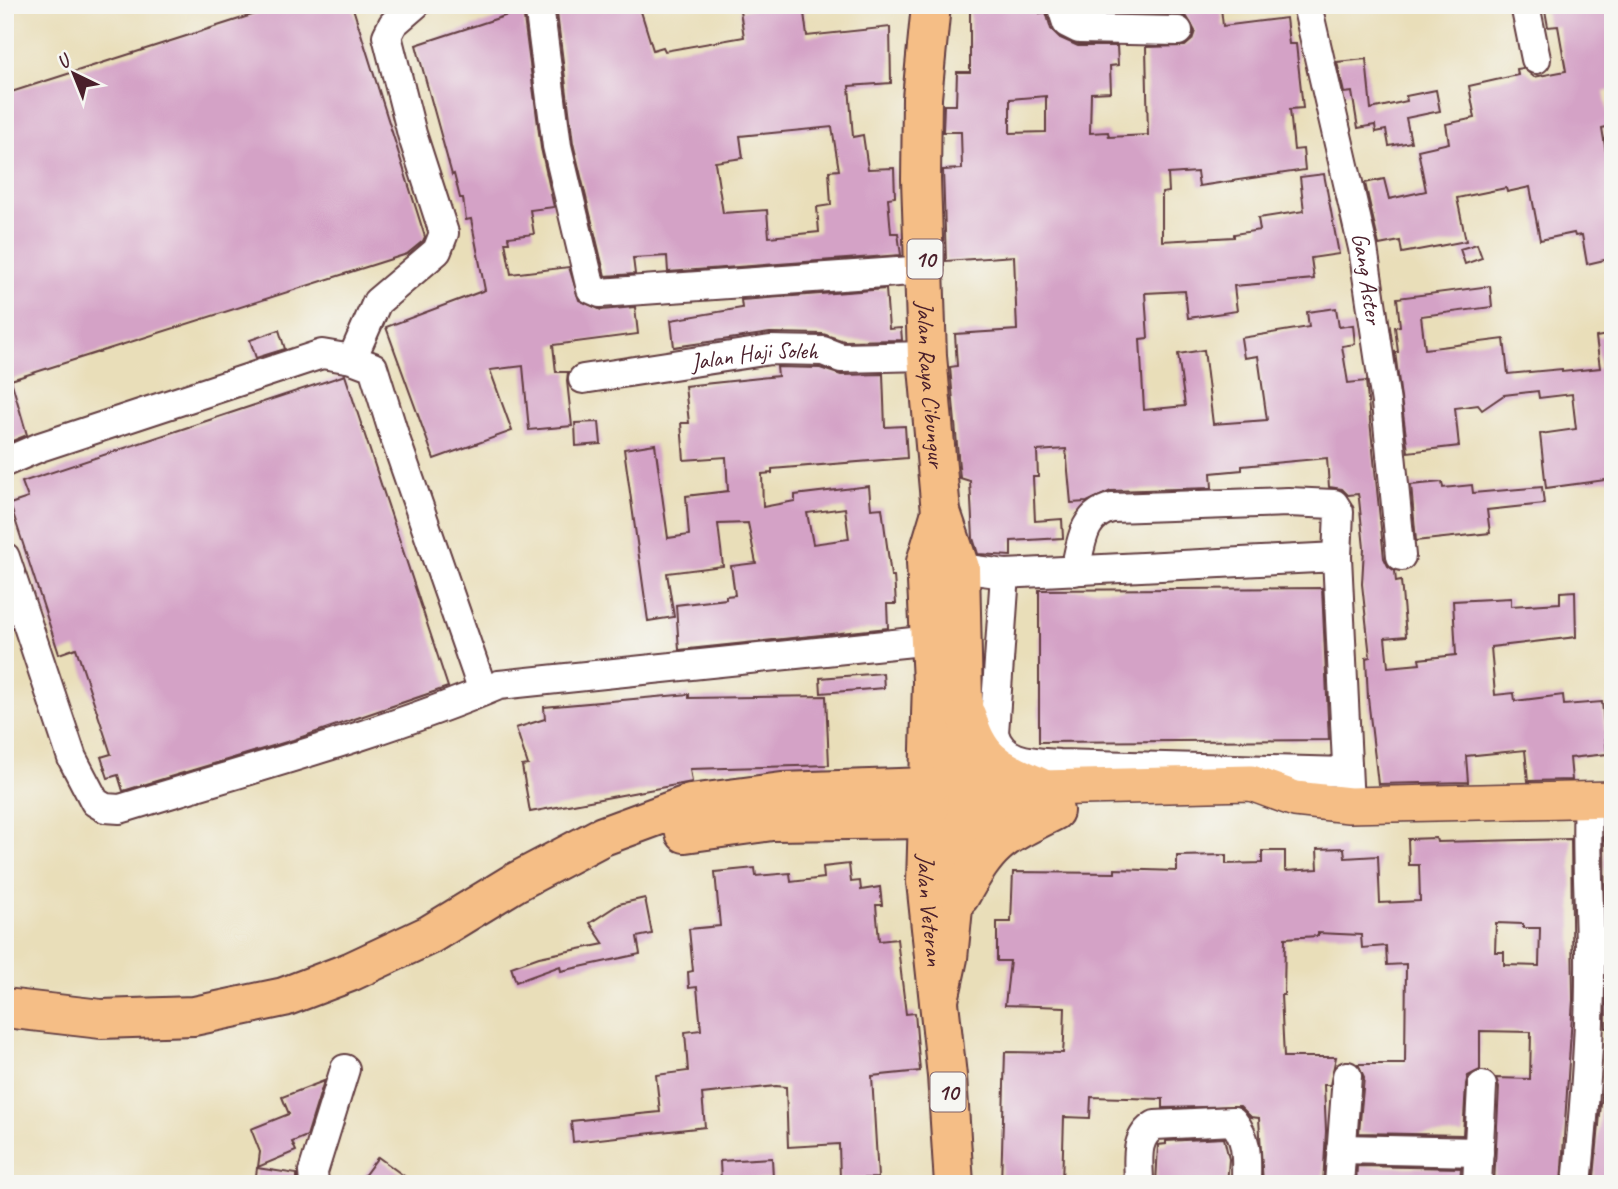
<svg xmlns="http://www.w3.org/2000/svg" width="1618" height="1189" viewBox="0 0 1618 1189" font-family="Caveat,sans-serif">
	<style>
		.building { fill: #d4a2c6; fill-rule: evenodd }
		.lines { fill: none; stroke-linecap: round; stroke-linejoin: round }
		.minor-casing { stroke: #623c40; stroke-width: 32 }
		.major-casing { stroke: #623c40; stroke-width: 38 }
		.highway-casing { stroke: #623c40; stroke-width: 42 }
		.minor { stroke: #fff; stroke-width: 28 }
		.major { stroke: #f5be86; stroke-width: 35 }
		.highway { stroke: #f5be86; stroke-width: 38 }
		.labels { text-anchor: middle; stroke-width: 5; stroke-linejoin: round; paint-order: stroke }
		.shield { fill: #f6f6f2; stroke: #7e6067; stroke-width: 2 }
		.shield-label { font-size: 23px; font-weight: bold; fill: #4a1f2b }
		.street-label { font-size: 24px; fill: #4a1f2b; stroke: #f6f6f2 }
	</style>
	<rect width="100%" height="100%" fill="#f6f6f2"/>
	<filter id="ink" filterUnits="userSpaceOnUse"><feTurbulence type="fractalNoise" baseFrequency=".0143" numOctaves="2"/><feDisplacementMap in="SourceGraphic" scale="14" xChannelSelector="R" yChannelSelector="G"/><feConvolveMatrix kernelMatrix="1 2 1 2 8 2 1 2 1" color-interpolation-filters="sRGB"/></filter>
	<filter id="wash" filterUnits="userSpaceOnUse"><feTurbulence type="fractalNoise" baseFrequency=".00686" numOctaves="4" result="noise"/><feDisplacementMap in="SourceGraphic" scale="28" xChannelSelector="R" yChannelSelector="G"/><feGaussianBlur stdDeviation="1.57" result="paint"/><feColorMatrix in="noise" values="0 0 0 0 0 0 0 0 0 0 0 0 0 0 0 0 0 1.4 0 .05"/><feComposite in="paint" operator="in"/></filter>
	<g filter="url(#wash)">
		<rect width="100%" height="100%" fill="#e9deb9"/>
		<g id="blocks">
			<g class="building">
				<polygon points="283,5 352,5 425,237 423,241 407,254 11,380 27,435 5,444 5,94"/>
				<path d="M556 5H639L653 50 663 47 665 51 744 37 740 11 768 5H803L807 36 890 27 891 83 849 86 853 137 863 135 868 169 894 168 895 197 888 198 891 233H898L901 255 668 272 667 256 633 258 635 274 605 276 573 143ZM832 127 839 170 829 171 831 205 817 207 819 232 769 237 767 210 723 213 715 162 743 158 740 136Z"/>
				<path d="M970 5H1040V13L1046 12 1051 29 1060 38 1078 46H1117L1118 65 1110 66 1111 92 1091 93 1090 133 1108 132 1109 137 1148 135 1146 47 1185 46 1192 40 1195 31 1187 17 1179 14 1083 12 1080 8H1087V5H1184V12L1221 8 1223 26 1286 18 1289 44H1296L1303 108 1290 109 1294 150 1303 149 1305 170 1199 186 1197 172 1168 174 1169 192 1162 193V241L1234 237V234L1260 230 1258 218 1304 211 1300 177 1324 174 1339 254 1311 258 1314 279 1234 286 1237 311 1188 318 1185 291 1145 293 1148 338 1140 339 1144 410 1185 406 1178 354 1204 350 1213 424 1267 420 1258 356 1244 358 1241 338 1309 327 1307 312 1336 308 1339 327 1353 325 1355 344 1342 346 1348 383 1366 381 1384 558 1388 566 1395 571 1396 582 1401 581 1406 636 1385 638 1388 667 1420 664 1419 659 1456 655 1453 601 1511 598V606L1560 603V592L1575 591 1576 637 1491 647 1495 695 1514 693 1515 701 1563 695 1564 705 1602 702 1607 754 1570 758 1572 780 1528 781 1525 750 1466 756 1468 782 1378 784 1368 698 1366 658 1370 657 1362 584 1364 548 1359 499 1358 494 1348 495 1342 489 1329 487 1327 458 1242 466V470L1211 473 1212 488 1111 491 1087 502 1071 503 1066 449 1037 451 1038 477H1033L1035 521 1062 519 1063 538 1011 541V556L978 554 973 538 970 481 960 478 950 367 957 366 955 334 1017 330 1014 256 946 261 943 170 962 169 961 132H943L944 105H956L957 72H970ZM1046 96V132L1010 133V99Z"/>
				<polygon points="1544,5 1613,5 1613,90 1604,92 1610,126 1602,128 1613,195 1613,258 1587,264 1582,235 1575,236 1574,233 1540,240 1530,187 1507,192 1506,188 1457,198 1466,241 1402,253 1400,241 1379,245 1365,183 1384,179 1389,199 1426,191 1418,150 1449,143 1446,124 1475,118 1469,86 1518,75 1517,69 1523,68 1534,77 1566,71 1558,26 1548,27"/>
				<polygon points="523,10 541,148 554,207 530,210 534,234 508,237 509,242 505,242 511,274 569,267 579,300 601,310 635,307 638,334 553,345 556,372 568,372 567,381 572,426 529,430 523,366 490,370 512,431 434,459 386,327 485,290 471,219 466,220 463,198 460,198 454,174 452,175 416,45"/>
				<polygon points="1366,59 1371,109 1407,101 1406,96 1436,90 1440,111 1406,118 1411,142 1389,146 1386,130 1376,132 1375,125 1358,128 1352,92 1344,93 1337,62"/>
				<polygon points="1477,244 1482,258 1465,264 1460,249"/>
				<polygon points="1490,286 1492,307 1421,316 1425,349 1504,339 1508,374 1562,369 1562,372 1600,368 1596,337 1613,334 1613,479 1546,488 1540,434 1576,429 1572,394 1539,398 1538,391 1504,395 1482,410 1478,405 1455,408 1459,446 1408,452 1395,352 1398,352 1395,327 1400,326 1397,298"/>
				<polygon points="886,289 889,329 901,328 902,340 844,341 823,334 770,333 674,347 671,320 742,308 741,300"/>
				<polygon points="279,330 285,349 256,358 250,340"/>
				<path d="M777 367 820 368 841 375 883 374 885 427 905 426 907 458 772 469V473L762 474 763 507 795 501V495L869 486 871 509 882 508 891 576H894L896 604H887L888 628 679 650 676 605 726 599V596L735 595 731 566 756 563 748 523 718 524 723 566 667 573 674 617 648 621 624 449 655 444 668 538 689 535 686 496 728 491 726 457 684 460 681 423H689L685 386 778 376ZM845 508 849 539 813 544 807 513Z"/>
				<polygon points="345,375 448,687 293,740 123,791 118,775 108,778 101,757 111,754 76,648 59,654 10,504 28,498 22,482"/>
				<polygon points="599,422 601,444 576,446 575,423"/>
				<polygon points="1442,482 1443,488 1472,485 1473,493 1542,487 1544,504 1487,510 1490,533 1416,541 1411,485"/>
				<polygon points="1322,588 1329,740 1039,742 1039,590"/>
				<polygon points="883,673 884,688 821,693 820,678"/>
				<polygon points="689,694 689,698 826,696 829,765 690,769 692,782 530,812 522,766 528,765 516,728 545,719 544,707"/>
				<polygon points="1613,836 1613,1028 1606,1028 1604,837"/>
				<path d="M1436 838 1437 842 1571 839 1573 1000 1561 1184H1494L1499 1087 1496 1078 1530 1079 1531 1032 1480 1031V1070L1468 1076 1466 1084 1463 1135 1359 1133 1364 1077 1358 1064H1405L1406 964 1387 965 1386 946 1362 948 1361 935 1318 933V936L1285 938 1284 995H1281L1284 1057H1336L1330 1085H1324L1326 1131 1323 1184H1263L1259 1118 1251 1117 1240 1106 1163 1108V1099L1091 1097 1090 1118 1064 1117 1062 1184H1001L1005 1052 1063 1053 1064 1039 1065 1007 1005 1005 1010 961H997V922H1011L1013 872 1115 873V869L1177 871V856L1226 855V864L1262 863V851H1285V871L1318 869 1317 849 1344 848 1345 858 1378 856 1380 903 1420 901 1419 865H1409L1408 839ZM1496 923 1523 924V928H1540L1539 966 1504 965V952H1495Z"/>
				<polygon points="849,864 851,882 860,881 861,890 880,887 882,905 876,905 879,941 897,939 906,1014 915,1013 920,1071 872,1076 878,1178 840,1179 839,1144 788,1147 786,1087 776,1086 702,1094 705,1127 573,1142 571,1121 660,1112 656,1075 688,1071 685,1032 701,1030 697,987 689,988 688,972 693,971 689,929 720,926 715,872 755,868 756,876 790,873 791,882 824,878 823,867"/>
				<polygon points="645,898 652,934 637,937 640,954 561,971 560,966 516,982 511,967 539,957 604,944 590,923 619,904"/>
				<polygon points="324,1081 307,1136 292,1142 296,1151 258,1167 260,1152 251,1129 289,1114 282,1097"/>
				<polygon points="1602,1094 1613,1094 1613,1179 1594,1177"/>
				<polygon points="1224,1138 1229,1159 1227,1184 1156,1184 1158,1145 1166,1144 1166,1141"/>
				<polygon points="378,1157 415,1184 358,1184"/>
				<polygon points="772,1158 773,1179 721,1181 720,1161"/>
				<polygon points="1357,1166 1461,1168 1460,1184 1356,1184"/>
				<polygon points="257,1168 297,1174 297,1184 255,1184"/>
			</g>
		</g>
	</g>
	<g filter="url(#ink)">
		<use href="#blocks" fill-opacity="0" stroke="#623c40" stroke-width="2"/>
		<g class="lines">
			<g class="minor-casing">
				<g id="minor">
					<polyline points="539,5 557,146 591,289 600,293 926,270"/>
					<polyline points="1061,5 1067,23 1079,29 1178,31"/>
					<path id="s1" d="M1307 5 1363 248 1386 403 1401 556"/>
					<polyline points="1525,5 1536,59"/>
					<polyline points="352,359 377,302 437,251 444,233 412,134 387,36 393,24 415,5"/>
					<path id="s2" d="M583 379 770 350 823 351 841 358 927 356"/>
					<polyline points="5,462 40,447 322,354 352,359 373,367 396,441 483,691"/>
					<path d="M5 557 72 758 95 802 105 808 120 809C246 770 377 736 499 685L932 640"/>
					<polyline points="960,568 1005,574 1337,557 1349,805"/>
					<path d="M1075 571C1081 545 1082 514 1112 508L1288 502 1334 504 1339 512 1337 557"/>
					<path d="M1005 574 994 733C1002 763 1033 762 1059 764L1347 772"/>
					<polyline points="1341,1149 1479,1152"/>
					<polyline points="314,1184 313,1172 345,1069"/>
					<path d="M1139 1184C1139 1162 1133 1138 1155 1125L1233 1121C1249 1141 1246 1159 1246 1184"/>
					<polyline points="1339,1184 1347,1076"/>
					<polyline points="1477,1184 1482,1086"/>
					<path d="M1577 1184C1584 1114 1590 1044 1590 974 1591 916 1585 859 1588 801"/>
				</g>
			</g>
			<g class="major-casing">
				<g id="major">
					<polyline points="937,787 1042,788 1251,783 1295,799 1349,805 1613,799"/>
					<polyline points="934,819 963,820 1049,812"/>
				</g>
			</g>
			<g class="highway-casing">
				<g id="highway">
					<path id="s3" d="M931 5 922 98 921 179 927 356 941 512 960 568 965 788 948 958 939 1000"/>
					<path id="s4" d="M941 512 926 562 932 682 926 882 947 1076 954 1184"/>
					<path d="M967 717C980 764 1001 769 1042 788"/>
					<polyline points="685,833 772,821 927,819"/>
					<path d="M960 896C991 841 998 839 1054 811"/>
					<polyline points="5,1008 101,1019 194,1016 284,997 350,972 429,935 514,883 603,836 690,804 782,792 928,787"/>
				</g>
			</g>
			<use href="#minor" class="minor"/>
			<use href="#major" class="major"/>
			<use href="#highway" class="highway"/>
		</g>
	</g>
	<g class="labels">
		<g class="shield">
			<rect x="907.5" y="239.5" width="35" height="39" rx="5"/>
			<rect x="930.5" y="1072.5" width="35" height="39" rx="5"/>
		</g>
		<g class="shield-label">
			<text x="925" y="267">10</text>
			<text x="948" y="1100">10</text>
		</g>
		<g class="street-label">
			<text dy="8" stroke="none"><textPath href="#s1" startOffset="280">Gang Aster</textPath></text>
			<text dy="8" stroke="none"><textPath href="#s2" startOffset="173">Jalan Haji Soleh</textPath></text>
			<text dy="8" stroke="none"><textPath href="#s3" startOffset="380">Jalan Raya Cibungur</textPath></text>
			<text dy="8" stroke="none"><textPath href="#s4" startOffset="401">Jalan Veteran</textPath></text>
		</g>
	</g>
	<rect width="1618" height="1189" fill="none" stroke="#f6f6f2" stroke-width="28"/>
	<g transform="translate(74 74) rotate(317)" stroke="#f6f6f2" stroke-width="5" paint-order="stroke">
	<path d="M0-5L12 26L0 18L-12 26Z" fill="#4a1f2b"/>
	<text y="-10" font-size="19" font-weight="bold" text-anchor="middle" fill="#4a1f2b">U</text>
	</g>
</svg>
